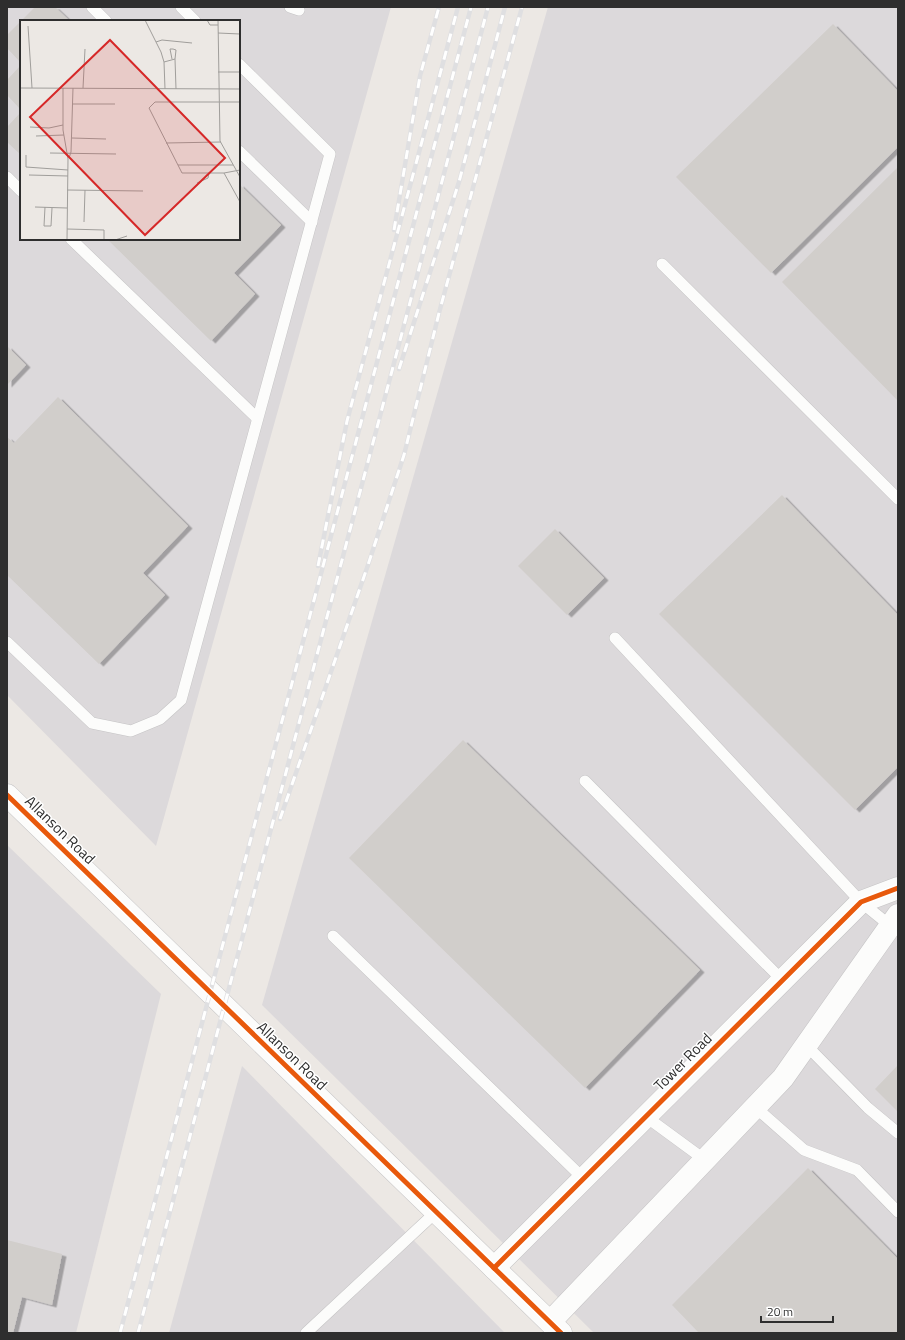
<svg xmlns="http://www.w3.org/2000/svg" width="905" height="1340" viewBox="0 0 905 1340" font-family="'Titillium Web',sans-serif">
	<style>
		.industrial { fill: #dcd9db; fill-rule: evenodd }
		.building { fill: #d1cecb; filter: url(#shadow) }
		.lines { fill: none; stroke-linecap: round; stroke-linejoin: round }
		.lane-casing { stroke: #c5c4c5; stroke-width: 12 }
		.street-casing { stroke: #c5c4c5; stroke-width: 23 }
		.secondary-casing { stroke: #c5c4c5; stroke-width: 23 }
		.lane { stroke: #fcfcfb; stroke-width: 11 }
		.street { stroke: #fcfcfb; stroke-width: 22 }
		.secondary { stroke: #fcfcfb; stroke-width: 22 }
		.rail-casing { stroke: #dfdfe1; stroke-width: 4.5 }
		.rail { stroke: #fff; stroke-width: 3; stroke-dasharray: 9; stroke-linecap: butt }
		.cycleway-casing { stroke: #fff; stroke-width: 8 }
		.cycleway { stroke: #e8590c; stroke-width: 5 }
		.labels { text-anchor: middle; stroke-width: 3; stroke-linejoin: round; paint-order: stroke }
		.street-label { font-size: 15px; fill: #2e2e2e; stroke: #fff }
		.inset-road { fill: none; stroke: #a09e9b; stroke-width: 1 }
		.view { fill: #d62828; fill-opacity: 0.15; stroke: #d62828; stroke-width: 2 }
		.inset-edge { fill: none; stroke: #2e2e2e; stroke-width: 2 }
	</style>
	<defs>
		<filter id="shadow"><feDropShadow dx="4.5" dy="2.5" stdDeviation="0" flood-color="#0004"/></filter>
	</defs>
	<rect width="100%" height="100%" fill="#ece8e4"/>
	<g class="industrial">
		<path d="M7 7H391L156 846 7 695ZM21 21H239V239H21Z"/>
		<polygon points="548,7 898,7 898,1333 594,1333 262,1005"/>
		<polygon points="7,845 161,994 76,1333 7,1333"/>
		<polygon points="242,1066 505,1333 169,1333"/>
	</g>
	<g class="building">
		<polygon points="35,7 55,7 70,21 21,21 21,63 7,48 7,35"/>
		<polygon points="833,24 898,91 898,147 771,273 676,177"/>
		<polygon points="21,65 21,110 7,95 7,80"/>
		<polygon points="21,112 21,155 7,142 7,127"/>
		<polygon points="898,167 898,401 782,282"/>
		<polygon points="239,184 281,225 234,273 255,294 211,341 107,239 239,239"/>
		<polygon points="7,346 26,365 7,385"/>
		<polygon points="58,397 188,526 143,573 165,595 99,664 7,575 7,437 14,443"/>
		<polygon points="782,495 898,615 898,767 855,810 659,614"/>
		<polygon points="555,529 604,578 567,615 518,566"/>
		<polygon points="463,740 700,970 585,1088 349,858"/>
		<polygon points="898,1065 898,1112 875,1089"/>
		<polygon points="808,1168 898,1259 898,1333 699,1333 672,1305"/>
		<polygon points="7,1240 62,1254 52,1305 22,1297 13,1333 7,1333"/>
	</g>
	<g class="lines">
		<g class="lane-casing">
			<g id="lane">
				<polyline points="92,7 106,21"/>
				<polyline points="181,7 195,21"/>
				<polyline points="290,7 299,10"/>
				<polyline points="239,151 312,222"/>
				<polyline points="7,177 21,191"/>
				<polyline points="71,239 257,418"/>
				<polyline points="662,264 898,499"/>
				<polyline points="615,638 861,902 893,928"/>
				<polyline points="7,642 92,723 131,731 160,719 181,700 330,154 239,64"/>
				<polyline points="585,781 782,980"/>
				<polyline points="333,936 583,1178"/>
				<polyline points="806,1045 868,1108 898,1133"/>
				<polyline points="755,1107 804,1150 857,1170 898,1212"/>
				<polyline points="645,1116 705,1160"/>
				<polyline points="306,1333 436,1212"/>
			</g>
		</g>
		<g class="street-casing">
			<g id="street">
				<polyline points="494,1268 861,902 898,888"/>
				<polyline points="550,1322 783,1078 898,915"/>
			</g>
		</g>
		<g class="secondary-casing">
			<polyline id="secondary" points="7,795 561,1333"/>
		</g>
		<use href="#lane" class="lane"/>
		<use href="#street" class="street"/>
		<use href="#secondary" class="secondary"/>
		<g class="rail-casing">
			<g id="rail">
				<polyline points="394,230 420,76 439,7"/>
				<polyline points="399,369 459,182 505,7"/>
				<polyline points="318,566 347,421 458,7"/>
				<polyline points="280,819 368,565 404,455 439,313 522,7"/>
				<polyline points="120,1333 471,7"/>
				<polyline points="138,1333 488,7"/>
			</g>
		</g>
		<use href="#rail" class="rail"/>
		<g class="cycleway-casing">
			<g id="cycleway">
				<polyline points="7,795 561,1333"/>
				<polyline points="494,1268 861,902 898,888"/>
			</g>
		</g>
		<use href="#cycleway" class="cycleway"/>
	</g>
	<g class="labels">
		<g class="street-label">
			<text transform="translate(60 830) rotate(44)" y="5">Allanson Road</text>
			<text transform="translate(292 1056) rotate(44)" y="5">Allanson Road</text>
			<text transform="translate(683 1062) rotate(-45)" y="5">Tower Road</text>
		</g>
	</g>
	<g transform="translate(20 20)">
		<rect width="220" height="220" fill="#ece8e4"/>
		<path class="inset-road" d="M125 0 141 32 144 42 145 69M187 0 190 5H198M198 0 200 121 220 157M8 6 12 68M198 13 220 14M136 22 142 20 172 23M152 39 150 29H153L156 30 155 39M144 42 155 39 156 69M198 52H220M0 68 220 69M43 68V110L48 139 47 220M63 68 65 29M52 84H95M10 107 29 108 43 105M16 116 44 115M52 118 86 119M146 123 201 122M30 133 96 134M6 135V147L48 150M49 138 51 132 53 68M158 145H213M220 150 204 153 220 182M204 153H162L129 88 135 82H220M9 155 48 156M177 163 188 158 189 153M47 170 123 171M15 187 47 188M25 187 24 206H31L32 188M64 202 65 170M47 209 84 210V220M95 220 107 216"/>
		<path class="view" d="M90 20 205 138 125 215 10 97Z"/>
		<rect width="220" height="220" class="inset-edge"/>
	</g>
	<rect width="905" height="1340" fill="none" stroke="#2e2e2e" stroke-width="16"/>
	<path d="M761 1316v6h72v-6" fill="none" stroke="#2e2e2e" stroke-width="2"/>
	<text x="767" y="1316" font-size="12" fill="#2e2e2e" stroke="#ffffff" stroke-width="3" paint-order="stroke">20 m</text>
</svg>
